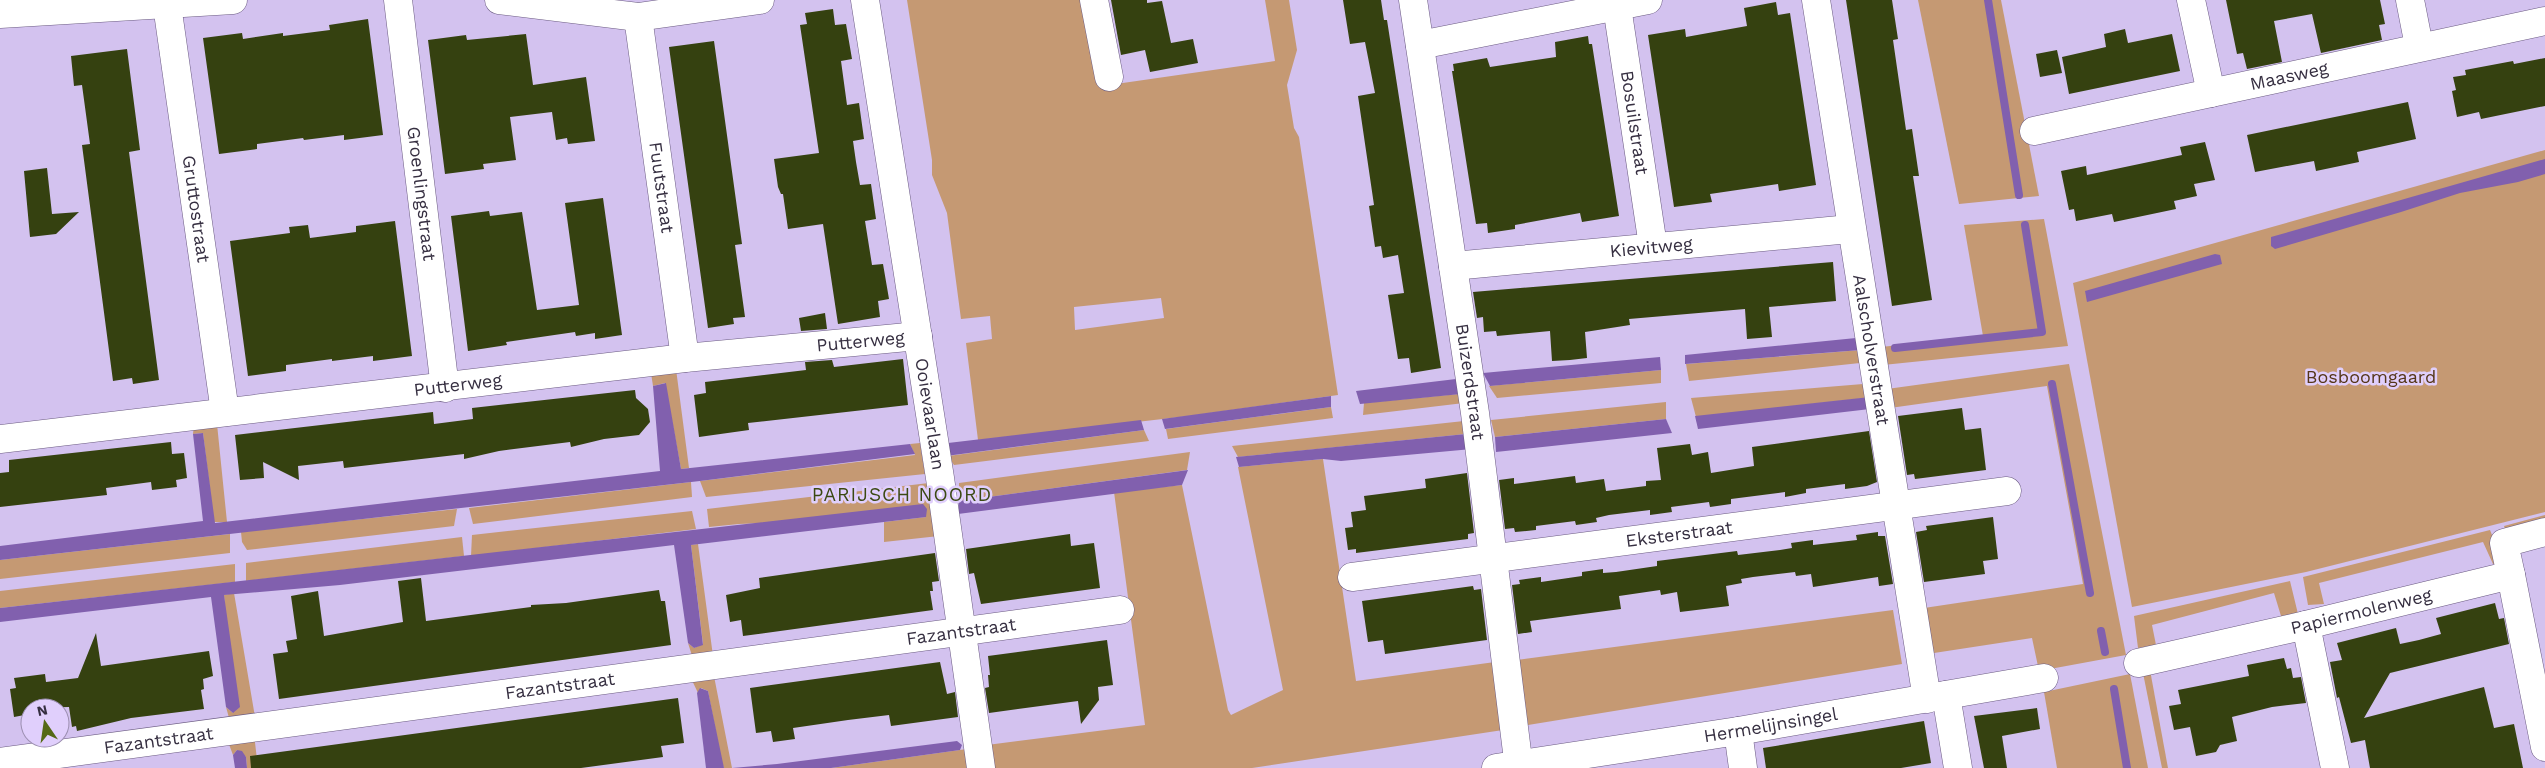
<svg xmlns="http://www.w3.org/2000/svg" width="2545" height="768" viewBox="0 0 2545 768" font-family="'Work Sans',sans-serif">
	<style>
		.green { fill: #c59973; fill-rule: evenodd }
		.water { fill: #8160ae }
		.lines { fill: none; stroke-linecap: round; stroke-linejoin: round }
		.stream { stroke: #8160ae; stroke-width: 8 }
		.building { fill: #354110 }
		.minor-casing { stroke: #6b5b82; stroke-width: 29 }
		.minor { stroke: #fff; stroke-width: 28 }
		.labels { text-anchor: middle; stroke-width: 5; stroke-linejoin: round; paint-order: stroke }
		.street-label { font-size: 18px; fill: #362f41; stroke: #e0cffc }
		.park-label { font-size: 18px; fill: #553619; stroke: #e0cffc }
		.neighbourhood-label { font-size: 19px; letter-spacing: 1px; fill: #3b4912; stroke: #e0cffc }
	</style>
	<rect width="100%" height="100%" fill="#d3c2ef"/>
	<g class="green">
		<path d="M907 0H1085L1102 86 1275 61 1265 0H1289L1297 50 1287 85 1294 128 1299 137 1338 395 1189 416 978 440 966 343 992 339 990 316 961 319 947 213 932 175V160ZM1161 298 1164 318 1075 330 1074 307Z"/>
		<polygon points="1918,0 2001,0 2039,196 1959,204"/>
		<polygon points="2545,150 2545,512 2306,572 2132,607 2073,283"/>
		<polygon points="2044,219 2068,346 1883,365 1881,347 1983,336 1964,225"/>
		<polygon points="1861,350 1860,363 1689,381 1686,364"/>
		<polygon points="2069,364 2126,655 2039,671 2032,638 1934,653 1924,608 2083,584 2047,386 1890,408 1887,389"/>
		<polygon points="676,369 689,468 681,469 665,383 653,386 651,373"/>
		<polygon points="1661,370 1661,383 1497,398 1489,386"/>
		<polygon points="1863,384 1866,398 1696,417 1691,398"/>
		<polygon points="1459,394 1464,403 1363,415 1364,403"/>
		<polygon points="1666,402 1666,419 1495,437 1491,420"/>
		<polygon points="1331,407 1333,418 1168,439 1166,429"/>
		<polygon points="1464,421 1466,434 1238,457 1232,446"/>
		<polygon points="194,424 217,424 227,522 214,522 203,433 193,434"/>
		<polygon points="1144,430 1149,441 954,465 948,456"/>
		<polygon points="920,443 925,474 706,497 700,481 915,455 910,444"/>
		<polygon points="1190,452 1187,470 959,501 959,483"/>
		<polygon points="1323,459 1356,681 1495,662 1503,730 1252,768 991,768 987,745 1145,725 1114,492 1182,485 1228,710 1231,715 1283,690 1238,467"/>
		<polygon points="691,482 692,497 473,524 469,508"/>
		<polygon points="929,483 939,536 884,542 884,522 926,517 739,524 709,527 707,509"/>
		<polygon points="457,509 454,526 247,550 242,542 241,532"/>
		<polygon points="692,511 696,529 471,556 472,535"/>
		<polygon points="2545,515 2545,522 2506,532 2504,526"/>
		<polygon points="2490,530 2503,563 2493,564 2483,542 2319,583 2324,604 2308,605 2303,577"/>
		<polygon points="230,534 230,553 0,579 0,560"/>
		<polygon points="462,537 464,556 246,581 246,563"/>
		<polygon points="698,544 713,656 694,662 688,643 694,648 703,644 691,545"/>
		<polygon points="235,564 235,582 0,608 0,591"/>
		<polygon points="2290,581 2298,614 2281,616 2274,593 2152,625 2156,645 2138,648 2134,616"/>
		<polygon points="234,593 255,717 231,725 226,707 233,713 224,595"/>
		<polygon points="1893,610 1902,664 1528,725 1517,660"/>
		<polygon points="2150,670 2168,768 2162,768 2143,673"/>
		<polygon points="713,671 732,768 724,768 722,764 708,691 701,688 698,693 689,674"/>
		<polygon points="2130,674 2148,768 2057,768 2044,692"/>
		<polygon points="254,734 258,768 247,768 246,757 237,750 233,755 227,739"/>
		<polygon points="967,749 969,768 831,768"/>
	</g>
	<g class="water">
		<polygon points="2545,159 2545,174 2518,182 2460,193 2401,212 2275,249 2271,246 2271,237"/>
		<polygon points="2215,254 2220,255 2222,264 2087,302 2085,291"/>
		<polygon points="1856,338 1861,350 1685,364 1685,355"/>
		<polygon points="1660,357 1661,370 1490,386 1483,373"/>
		<polygon points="1456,379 1461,394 1360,404 1356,391"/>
		<polygon points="666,383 681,469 910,444 915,454 700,481 0,560 0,546 203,521 193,434 203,433 215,523 660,471 653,386"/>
		<polygon points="1331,396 1331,407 1165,429 1162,419"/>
		<polygon points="1870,397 1870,409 1698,429 1695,416"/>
		<polygon points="1666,419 1672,433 1496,452 1495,437"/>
		<polygon points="1141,420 1144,430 946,456 948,443"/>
		<polygon points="1466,434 1472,449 1341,461 1323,459 1239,467 1236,457"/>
		<polygon points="1188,470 1182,485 958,514 959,501"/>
		<polygon points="923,504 927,509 926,517 691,545 703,645 694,648 688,643 674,545 340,585 224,595 240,707 233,713 226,707 211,597 0,622 0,608"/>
		<polygon points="700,688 708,691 724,768 706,768 697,693"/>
		<polygon points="957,741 962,745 960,750 831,768 732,768 777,764"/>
		<polygon points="237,750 242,751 246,757 247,768 235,768 233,755"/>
	</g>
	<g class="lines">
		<g class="stream">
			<polyline points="1988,0 2019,195"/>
			<polyline points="1895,348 2042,332 2025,225"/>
			<polyline points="2052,384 2090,593"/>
			<polyline points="2101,631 2105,652"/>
			<polyline points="2114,689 2127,768"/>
		</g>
	</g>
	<g class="building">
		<polygon points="1111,0 1147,0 1147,3 1162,1 1171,43 1193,39 1198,63 1150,72 1145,50 1121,55"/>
		<polygon points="1343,0 1381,0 1384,20 1387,20 1441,368 1411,373 1409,358 1398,359 1388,295 1404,293 1398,255 1383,258 1381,246 1375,247 1369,206 1374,205 1358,96 1375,93 1365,42 1350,44"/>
		<polygon points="1846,0 1892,0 1898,39 1893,40 1906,130 1912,129 1919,176 1913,176 1932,300 1892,306"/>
		<polygon points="2226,0 2380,0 2385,24 2379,25 2382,40 2321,53 2312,14 2274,21 2282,62 2247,69 2243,53 2237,54"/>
		<polygon points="1776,2 1778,15 1790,13 1816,185 1779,191 1778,184 1710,194 1712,202 1674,207 1648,35 1685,29 1686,37 1747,26 1744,8"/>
		<polygon points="833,9 835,25 846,24 852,59 841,61 847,105 859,103 864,139 853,141 856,162 860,185 871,184 876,219 865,221 872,265 883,264 889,299 878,301 880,317 838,324 823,224 788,229 783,194 781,194 778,187 774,159 819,153 800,25 807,24 805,13"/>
		<polygon points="368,19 383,135 344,140 344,135 304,140 303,138 257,144 257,149 219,154 203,38 242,33 243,39 283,33 283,36 330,30 329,25"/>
		<polygon points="2125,29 2128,43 2172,34 2180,71 2069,94 2062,57 2106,47 2104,34"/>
		<polygon points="526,34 533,85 586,77 595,141 568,144 567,138 556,140 552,112 510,117 516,160 483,164 484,169 445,174 428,40 466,35 467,40"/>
		<polygon points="1588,36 1589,44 1592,44 1619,216 1582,222 1580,213 1515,225 1515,229 1488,233 1487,223 1476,224 1452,71 1454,71 1453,64 1487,58 1490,67 1556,57 1555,42"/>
		<polygon points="714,41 742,244 735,245 745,317 733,318 734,324 708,328 669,47"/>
		<polygon points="127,49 140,150 129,152 159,380 133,384 132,378 113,381 82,145 90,144 82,85 74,86 71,56"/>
		<polygon points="2057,50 2062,73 2040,77 2036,54"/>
		<polygon points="2545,58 2545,106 2481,119 2479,112 2457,117 2452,91 2456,90 2453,77 2466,75 2465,70 2513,61 2514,64"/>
		<polygon points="2408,102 2416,139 2357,152 2359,162 2316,171 2314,161 2255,172 2247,135"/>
		<polygon points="2205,142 2215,180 2194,184 2197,196 2174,201 2176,209 2114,222 2112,214 2076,221 2074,209 2069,210 2061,171 2086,166 2087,175 2182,155 2180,147"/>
		<polygon points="47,168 52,214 79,212 56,234 30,237 24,171"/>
		<polygon points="603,198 622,335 595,339 595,333 576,336 575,332 506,342 507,345 468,351 451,216 489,211 490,216 522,212 537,310 579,305 565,203"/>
		<polygon points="395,221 412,356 373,361 373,356 332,361 332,359 286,365 286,371 248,376 230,241 290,233 289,227 308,225 310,238 356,232 356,226"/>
		<polygon points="1833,262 1836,301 1769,307 1772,337 1747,339 1745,309 1629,319 1630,325 1585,332 1587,358 1570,360 1552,361 1550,331 1497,336 1496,331 1484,332 1483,317 1477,318 1473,292"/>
		<polygon points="825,313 827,329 801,331 799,318"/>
		<polygon points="903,359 908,405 748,423 749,430 699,437 694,395 706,393 705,382 806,370 805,362 832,360 834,367"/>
		<polygon points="635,390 636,398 648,409 650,422 639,435 604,439 571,447 570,442 499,451 464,459 464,454 344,468 343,461 298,466 299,480 263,462 264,478 240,480 235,435 433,412 434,424 473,419 472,408"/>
		<polygon points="1962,408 1965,430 1981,428 1986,470 1915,479 1914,474 1907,475 1898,416"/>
		<polygon points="1869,431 1877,482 1867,486 1845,489 1845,484 1806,489 1806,493 1785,497 1785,492 1731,499 1731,504 1710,507 1709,502 1671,507 1672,512 1650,515 1650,510 1609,515 1596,518 1597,522 1576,525 1575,521 1536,526 1536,530 1515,532 1514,528 1505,529 1499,480 1514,478 1514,484 1575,476 1576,483 1604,479 1606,491 1646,486 1646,481 1661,480 1657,448 1690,444 1692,455 1708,452 1711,473 1754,466 1752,447"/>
		<polygon points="171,442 172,454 184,453 187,478 176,480 177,487 152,490 151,482 106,488 107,495 0,507 0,473 9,472 9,460"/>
		<polygon points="1467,473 1474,533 1468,534 1468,539 1356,553 1356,549 1348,550 1345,528 1353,527 1351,512 1366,510 1364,496 1426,488 1425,479"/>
		<polygon points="1993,517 1998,559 1983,561 1985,574 1924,582 1916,532 1927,530 1926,526"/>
		<polygon points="1878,532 1878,536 1885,536 1893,584 1879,586 1878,577 1813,587 1811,574 1796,576 1795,572 1753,577 1741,579 1742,583 1726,586 1729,606 1680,612 1677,592 1661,595 1660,590 1619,596 1621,609 1530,621 1532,632 1518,634 1512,585 1520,584 1519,580 1541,577 1541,582 1582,576 1582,572 1603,569 1603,573 1616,572 1657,566 1657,561 1737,551 1738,555 1780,550 1792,548 1791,543 1813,540 1813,545 1857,540 1856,535"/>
		<polygon points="1070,534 1071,546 1094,543 1100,588 981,604 974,573 969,574 966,549"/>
		<polygon points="935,553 939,581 932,582 933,591 930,591 933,610 743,636 741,620 730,622 726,595 760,588 759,578"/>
		<polygon points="421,578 426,621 531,607 531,605 566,603 659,590 661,601 665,601 671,645 279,699 273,654 288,652 286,641 297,639 291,596 318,591 324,636 403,622 398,581"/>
		<polygon points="1473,586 1474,590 1481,589 1487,640 1385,654 1383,640 1368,642 1362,601"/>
		<polygon points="2495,603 2499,619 2504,618 2509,644 2390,673 2364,718 2484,687 2494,728 2514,724 2523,768 2370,768 2365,740 2351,743 2339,697 2337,698 2330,662 2342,660 2337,643 2396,628 2400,644 2419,640 2441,634 2436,618"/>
		<polygon points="96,633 101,666 209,651 213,676 203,679 204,689 201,690 204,709 131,718 77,731 76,726 72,727 69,707 30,708 30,714 14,717 10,689 16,688 14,678 45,674 46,682 78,678"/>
		<polygon points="1107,640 1113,685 1098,687 1099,700 1081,724 1078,701 989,713 985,688 989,687 988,675 990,675 988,656"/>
		<polygon points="2284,658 2287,669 2291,668 2293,678 2301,677 2306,703 2272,707 2232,717 2237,741 2220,745 2216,752 2196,756 2190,727 2174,730 2169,706 2181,704 2178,690 2249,676 2247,665"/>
		<polygon points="940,662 947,694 955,692 958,717 891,726 889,715 848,720 793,728 795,739 773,742 771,731 756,733 750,688"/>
		<polygon points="678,698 684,743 661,746 663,757 581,768 251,768 250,756"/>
		<polygon points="2037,708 2040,729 2002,736 2007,768 1984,768 1974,716"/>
		<polygon points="1924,721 1931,763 1901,768 1766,768 1763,748"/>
	</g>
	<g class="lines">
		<g class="minor-casing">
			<g id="minor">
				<path id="s1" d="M398 0 445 388"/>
				<polyline points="499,0 638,17 760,0"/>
				<path id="s2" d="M865 0 940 478 981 768"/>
				<polyline points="1094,0 1109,77"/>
				<path id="s3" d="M1413 0 1475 413 1519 768"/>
				<path id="s4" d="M1616 0 1653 246"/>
				<path id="s5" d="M1816 0C1851 233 1891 466 1927 699"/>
				<polyline points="2191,0 2211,93"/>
				<polyline points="2410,0 2419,46"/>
				<path id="s6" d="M167 5 225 412"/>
				<polyline points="0,14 233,0"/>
				<path id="s7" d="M638 17 685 358"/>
				<polyline points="1420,45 1648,0"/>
				<path id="s8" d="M2034 131 2545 21"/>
				<path id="s9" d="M1453 266 1850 229"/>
				<path id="s10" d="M0 439 685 358 918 336"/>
				<polyline points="2511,575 2545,747"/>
				<path id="s11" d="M1352 577 2007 491"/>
				<polyline points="2306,625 2335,768"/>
				<path id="s12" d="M2138 663 2306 625 2511 575 2504 543 2545 532"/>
				<polyline points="1946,695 1958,768"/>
				<polyline points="1738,731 1743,768"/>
				<path id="s13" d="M0 762 1120 610"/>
				<path id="s14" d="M1496 768 1738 731 2044 678"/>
			</g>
		</g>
		<use href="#minor" class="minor"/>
	</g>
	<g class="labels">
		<g class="street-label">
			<text dy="6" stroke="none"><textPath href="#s8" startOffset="261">Maasweg</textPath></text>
			<text dy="6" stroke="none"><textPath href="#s4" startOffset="124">Bosuilstraat</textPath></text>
			<text dy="6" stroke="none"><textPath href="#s7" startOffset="172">Fuutstraat</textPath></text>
			<text dy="6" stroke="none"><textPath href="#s1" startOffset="195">Groenlingstraat</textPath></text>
			<text dy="6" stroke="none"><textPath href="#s6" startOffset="206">Gruttostraat</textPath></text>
			<text dy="6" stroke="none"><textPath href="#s9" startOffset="199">Kievitweg</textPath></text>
			<text dy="6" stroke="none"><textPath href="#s10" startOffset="866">Putterweg</textPath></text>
			<text dy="6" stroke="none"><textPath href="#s5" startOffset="354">Aalscholverstraat</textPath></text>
			<text dy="6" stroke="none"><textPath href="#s3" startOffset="386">Buizerdstraat</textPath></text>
			<text dy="6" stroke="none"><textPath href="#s10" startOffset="461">Putterweg</textPath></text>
			<text dy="6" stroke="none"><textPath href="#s2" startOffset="419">Ooievaarlaan</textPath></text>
			<text dy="6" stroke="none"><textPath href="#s11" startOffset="330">Eksterstraat</textPath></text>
			<text dy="6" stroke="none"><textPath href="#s12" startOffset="229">Papiermolenweg</textPath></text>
			<text dy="6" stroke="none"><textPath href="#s13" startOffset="970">Fazantstraat</textPath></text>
			<text dy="6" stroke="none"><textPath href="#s13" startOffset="565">Fazantstraat</textPath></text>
			<text dy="6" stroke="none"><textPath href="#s14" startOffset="278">Hermelijnsingel</textPath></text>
			<text dy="6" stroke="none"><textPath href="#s13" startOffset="160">Fazantstraat</textPath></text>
		</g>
		<g class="park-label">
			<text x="2371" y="383">Bosboomgaard</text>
		</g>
		<g class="neighbourhood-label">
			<text x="902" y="501">PARIJSCH NOORD</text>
		</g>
	</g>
	<g transform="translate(45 723) rotate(347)"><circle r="24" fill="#e0cffc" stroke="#9c8fb1"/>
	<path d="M0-4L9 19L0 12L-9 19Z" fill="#556916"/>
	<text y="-8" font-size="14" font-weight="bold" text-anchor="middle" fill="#362f41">N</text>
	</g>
</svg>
